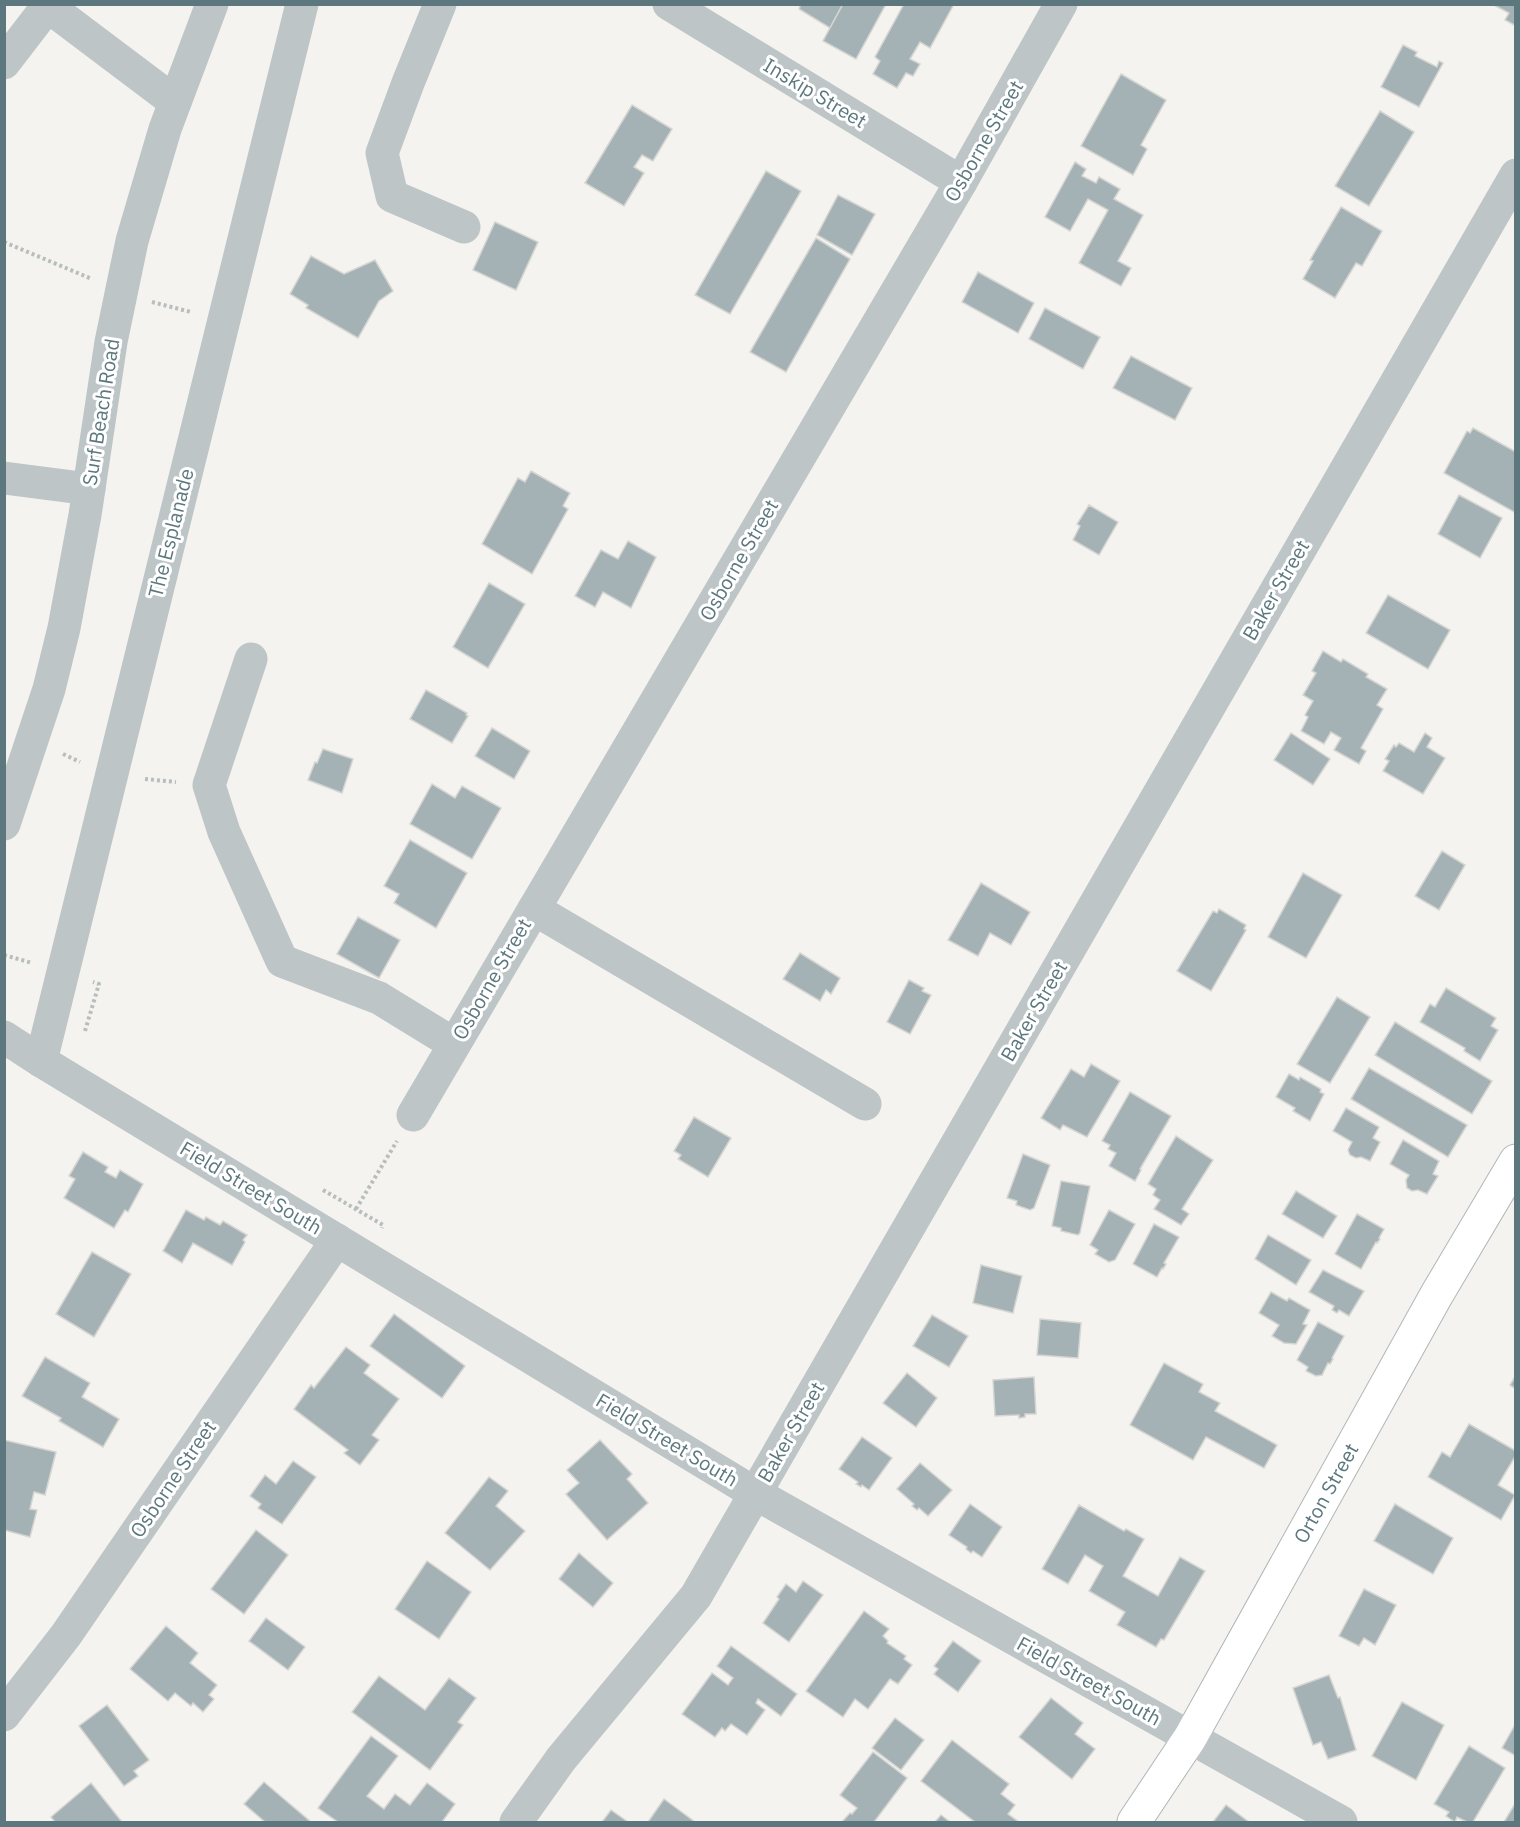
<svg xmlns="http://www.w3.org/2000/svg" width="1520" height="1827" viewBox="0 0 1520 1827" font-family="'IBM Plex Sans',sans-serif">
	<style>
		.building { fill: #a4b2b5; stroke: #d5d5d2; stroke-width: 1.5 }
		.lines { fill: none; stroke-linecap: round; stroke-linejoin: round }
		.major-casing { stroke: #afb7b9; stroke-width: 35 }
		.path { stroke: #b8bdbe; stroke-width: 4; stroke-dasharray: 3 3; stroke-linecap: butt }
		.minor { stroke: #bec5c7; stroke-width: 33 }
		.major { stroke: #fff; stroke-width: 33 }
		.labels { text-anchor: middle; stroke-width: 6; stroke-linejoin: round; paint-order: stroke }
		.street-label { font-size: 20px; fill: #5c787e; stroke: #fff }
	</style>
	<rect width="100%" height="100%" fill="#f4f3ef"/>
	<g class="building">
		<polygon points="801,4 843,4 830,28 799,9"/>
		<polygon points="843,4 886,4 856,59 823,41"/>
		<polygon points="904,4 954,4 930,48 920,42 910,59 920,64 913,76 906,73 897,88 873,74 880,61 875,57"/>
		<polygon points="1492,4 1516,4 1516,26 1505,20 1509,13"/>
		<polygon points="1403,45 1417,52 1415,56 1437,67 1439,61 1443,63 1419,107 1381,87"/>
		<polygon points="1121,74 1166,100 1141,145 1147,149 1133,175 1081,146"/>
		<polygon points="632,105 672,129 653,161 642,155 634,167 644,173 624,206 585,183"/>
		<polygon points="1380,111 1414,132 1369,206 1335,186"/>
		<polygon points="1075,162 1086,169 1082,176 1096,183 1099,177 1120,189 1114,199 1143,215 1118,261 1131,268 1121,286 1079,263 1108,210 1088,199 1070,231 1045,217"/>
		<polygon points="766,171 801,191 730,314 695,295"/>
		<polygon points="838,195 875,214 852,255 817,235"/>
		<polygon points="1341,207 1382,231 1362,266 1356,263 1335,298 1303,279 1313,261 1310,260"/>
		<polygon points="495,222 538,242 516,290 473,270"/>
		<polygon points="816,238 850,259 786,372 750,352"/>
		<polygon points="311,256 344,274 375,260 393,291 379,301 358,338 306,308 308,305 290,294"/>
		<polygon points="978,272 1034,303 1018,333 962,302"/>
		<polygon points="1045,308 1100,337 1083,369 1029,339"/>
		<polygon points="1131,356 1192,388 1175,420 1113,388"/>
		<polygon points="1473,428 1516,452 1516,513 1444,473 1467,431 1470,433"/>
		<polygon points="531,471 570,493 563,506 568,509 532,574 482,544 518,478 525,482"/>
		<polygon points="1459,495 1502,518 1480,558 1438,534"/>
		<polygon points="1089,505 1118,522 1099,555 1073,540 1080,526 1077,524"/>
		<polygon points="628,541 656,557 631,608 603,592 595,607 575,596 601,550 618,559"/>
		<polygon points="489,583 525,604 488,668 453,647"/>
		<polygon points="1388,595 1450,630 1428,669 1366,633"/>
		<polygon points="1323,651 1341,662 1343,659 1368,674 1366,677 1387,689 1377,705 1383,709 1361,748 1366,751 1359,764 1334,750 1341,738 1331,732 1324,744 1301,731 1308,717 1305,715 1313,701 1303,695 1316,673 1312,671"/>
		<polygon points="426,690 467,713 466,715 468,716 452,743 410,719"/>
		<polygon points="492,728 530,751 514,779 475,756"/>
		<polygon points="1291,733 1330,759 1313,785 1274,760"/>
		<polygon points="1425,733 1432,738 1427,747 1445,758 1423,794 1383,771 1389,761 1385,759 1394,745 1396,747 1399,743 1414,752"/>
		<polygon points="323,749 353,759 342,793 308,780 315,762 317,763"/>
		<polygon points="432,784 455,798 462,786 501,808 472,859 410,824"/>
		<polygon points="410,840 467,873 436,928 394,903 399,894 384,886"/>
		<polygon points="1442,851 1465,865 1439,910 1415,896"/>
		<polygon points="1303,873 1342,895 1306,958 1268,937"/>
		<polygon points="981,883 1030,912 1011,945 990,933 978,956 948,940"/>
		<polygon points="1219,909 1246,925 1244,929 1246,930 1211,991 1177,971 1213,911 1217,913"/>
		<polygon points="358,917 400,940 379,978 337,954"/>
		<polygon points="800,953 840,978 831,994 826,990 820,1001 783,979"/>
		<polygon points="909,980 924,988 922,991 931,995 910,1034 887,1022"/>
		<polygon points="1446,988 1496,1018 1491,1026 1498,1030 1480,1061 1464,1051 1465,1048 1420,1022 1430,1004 1435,1007"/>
		<polygon points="1337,997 1370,1017 1330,1083 1297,1064"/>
		<polygon points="1395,1022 1492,1081 1472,1114 1375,1055"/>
		<polygon points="1091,1064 1120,1081 1087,1137 1063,1125 1060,1130 1041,1118 1071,1069 1084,1077"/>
		<polygon points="1369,1068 1467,1125 1448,1157 1351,1099"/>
		<polygon points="1289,1074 1299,1080 1300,1077 1321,1089 1320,1092 1324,1094 1310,1121 1293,1111 1295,1108 1276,1097"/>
		<polygon points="1130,1092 1171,1116 1140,1169 1141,1170 1135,1181 1109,1166 1116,1153 1108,1149 1110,1145 1102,1141"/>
		<polygon points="1346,1108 1379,1127 1373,1138 1380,1142 1370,1161 1361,1157 1356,1158 1350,1155 1348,1150 1352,1142 1333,1131"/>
		<polygon points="694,1117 731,1138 708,1177 678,1159 681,1155 674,1151"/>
		<polygon points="1176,1136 1213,1160 1182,1209 1189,1214 1181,1225 1154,1209 1160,1200 1153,1195 1156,1189 1148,1184"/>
		<polygon points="1403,1140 1439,1161 1433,1174 1438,1176 1427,1194 1418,1190 1412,1191 1407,1188 1406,1180 1409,1175 1390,1164"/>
		<polygon points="83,1152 108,1167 105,1172 116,1178 120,1170 143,1184 128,1212 125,1210 114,1228 64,1198 75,1179 69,1176"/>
		<polygon points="1023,1154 1050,1165 1034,1208 1030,1210 1016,1205 1017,1201 1007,1198"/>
		<polygon points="1061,1181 1090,1186 1080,1233 1078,1235 1061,1231 1061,1228 1052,1226"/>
		<polygon points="1296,1191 1337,1216 1323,1238 1282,1214"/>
		<polygon points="186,1210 204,1220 206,1217 220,1225 223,1221 247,1235 243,1240 245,1242 232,1265 193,1243 182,1263 163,1251"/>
		<polygon points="1109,1210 1135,1224 1115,1260 1109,1262 1095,1254 1098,1250 1090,1245"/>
		<polygon points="1357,1214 1384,1229 1379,1238 1380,1239 1377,1243 1376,1242 1361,1269 1335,1254"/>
		<polygon points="1154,1224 1179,1237 1164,1263 1166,1264 1163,1269 1162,1268 1157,1277 1133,1264"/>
		<polygon points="1268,1235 1311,1260 1296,1285 1255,1259"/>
		<polygon points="92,1252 131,1274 94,1337 56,1314"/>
		<polygon points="981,1265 1022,1276 1013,1313 973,1303"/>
		<polygon points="1323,1270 1364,1291 1349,1316 1339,1310 1337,1313 1332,1310 1334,1306 1309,1292"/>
		<polygon points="1271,1292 1287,1301 1289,1298 1310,1310 1303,1324 1307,1325 1296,1344 1284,1343 1272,1336 1279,1325 1259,1313"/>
		<polygon points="394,1314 465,1366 442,1398 370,1346"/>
		<polygon points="932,1315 968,1336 949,1367 913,1346"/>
		<polygon points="1040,1319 1081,1323 1078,1358 1037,1355"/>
		<polygon points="1318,1322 1344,1336 1332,1358 1333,1359 1330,1364 1328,1363 1322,1375 1316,1376 1306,1371 1308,1367 1297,1360"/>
		<polygon points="346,1347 370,1365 364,1373 399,1399 372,1435 379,1440 360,1465 344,1453 348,1450 294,1409 311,1385 314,1388"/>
		<polygon points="45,1357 90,1383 82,1397 119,1419 103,1447 59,1421 61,1418 22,1396"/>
		<polygon points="1164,1363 1203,1384 1199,1392 1220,1403 1215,1411 1277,1445 1264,1468 1206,1437 1193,1460 1130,1425"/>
		<polygon points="907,1373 937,1398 916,1427 883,1403"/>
		<polygon points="1516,1375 1516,1389 1510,1385"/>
		<polygon points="1034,1377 1036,1414 1025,1414 1025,1417 1019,1418 1019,1415 995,1416 993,1380"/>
		<polygon points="1469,1424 1516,1451 1516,1455 1498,1485 1515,1495 1501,1520 1428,1477 1442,1452 1450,1457"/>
		<polygon points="862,1437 892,1458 869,1490 862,1485 861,1487 856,1484 858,1482 839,1469"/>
		<polygon points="4,1440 56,1452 45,1495 34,1492 30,1509 37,1510 30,1537 4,1530"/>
		<polygon points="600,1440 632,1474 627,1479 648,1503 607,1540 566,1494 579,1483 567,1470"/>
		<polygon points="293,1461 316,1477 282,1524 258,1508 261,1504 250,1496 265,1475 276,1484"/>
		<polygon points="920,1463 952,1490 928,1516 919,1508 917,1510 912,1506 914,1504 897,1489"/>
		<polygon points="489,1477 508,1491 496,1506 525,1531 490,1570 445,1533"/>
		<polygon points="970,1504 1002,1527 982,1557 973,1551 971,1553 966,1549 967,1547 949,1535"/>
		<polygon points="1395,1504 1453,1538 1433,1574 1374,1541"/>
		<polygon points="1079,1505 1124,1531 1126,1529 1144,1539 1123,1576 1158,1596 1180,1557 1205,1571 1164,1640 1161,1639 1156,1647 1117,1625 1125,1612 1089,1591 1103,1566 1085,1555 1068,1584 1042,1569"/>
		<polygon points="256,1530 288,1555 244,1614 211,1589"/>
		<polygon points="579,1553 613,1583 593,1607 559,1579"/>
		<polygon points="427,1561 471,1592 439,1639 395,1609"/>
		<polygon points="803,1581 823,1595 789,1642 763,1623 779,1599 777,1597 786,1584 796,1592"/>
		<polygon points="1364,1589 1396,1605 1375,1645 1364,1638 1359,1646 1339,1636"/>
		<polygon points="864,1611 889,1629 883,1636 888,1641 887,1643 906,1656 904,1659 912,1665 898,1684 890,1679 868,1709 855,1699 843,1717 806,1691"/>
		<polygon points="266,1618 305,1647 288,1670 249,1641"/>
		<polygon points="166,1626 198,1653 190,1663 217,1685 209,1695 214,1699 203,1712 193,1703 191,1706 175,1693 168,1701 130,1669"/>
		<polygon points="953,1641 981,1661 958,1692 934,1674 938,1669 934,1666"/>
		<polygon points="731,1646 797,1694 781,1716 758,1699 756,1703 765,1710 747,1735 731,1724 725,1731 722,1728 715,1737 682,1714 712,1673 728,1685 733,1678 717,1666"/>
		<polygon points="1329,1675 1338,1698 1340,1697 1356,1750 1328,1759 1321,1742 1313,1745 1293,1688"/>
		<polygon points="379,1676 425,1710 449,1678 476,1698 458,1722 463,1725 430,1770 352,1712"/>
		<polygon points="1051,1698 1083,1723 1075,1734 1095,1749 1072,1779 1019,1737"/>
		<polygon points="1402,1702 1444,1725 1416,1780 1372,1756"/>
		<polygon points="107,1705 149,1760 134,1771 138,1776 124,1786 79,1726"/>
		<polygon points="895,1718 924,1740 901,1770 872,1748"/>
		<polygon points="1516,1723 1516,1756 1502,1748"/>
		<polygon points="371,1736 398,1756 367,1796 384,1809 395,1794 410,1805 427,1783 455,1804 442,1822 338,1822 318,1808"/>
		<polygon points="952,1740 1009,1784 1001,1794 1015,1805 1008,1814 1019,1822 975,1822 921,1781"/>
		<polygon points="1469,1746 1505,1768 1473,1822 1467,1822 1457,1817 1455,1822 1446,1816 1449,1812 1434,1804"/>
		<polygon points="873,1752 907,1778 874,1822 875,1822 842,1822 850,1813 852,1814 857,1808 840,1795"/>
		<polygon points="264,1782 311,1822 265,1822 244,1804"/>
		<polygon points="91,1783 122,1822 55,1822 51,1817"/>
		<polygon points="664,1799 695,1822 648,1822"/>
		<polygon points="1516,1802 1516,1822 1504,1822"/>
		<polygon points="1226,1805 1249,1822 1213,1822"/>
		<polygon points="611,1810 628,1822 602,1822"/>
		<polygon points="941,1815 950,1822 935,1822"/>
	</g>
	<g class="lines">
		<g class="major-casing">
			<g id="major">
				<path id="s1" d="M1134 1822 1190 1738 1437 1294 1516 1161"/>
			</g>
		</g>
		<g class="path">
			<polyline points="4,242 92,279"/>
			<polyline points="152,302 191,312"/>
			<polyline points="63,754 80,762"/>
			<polyline points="145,779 176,782"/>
			<polyline points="4,955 32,963"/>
			<polyline points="85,1031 99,984 93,982"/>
			<polyline points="323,1190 383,1225 382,1228"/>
			<polyline points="356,1209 397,1141"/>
		</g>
		<g class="minor">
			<polyline points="45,4 175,102"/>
			<polyline points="440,4 408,83 382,153 392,196 464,227"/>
			<polyline points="669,4 961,182"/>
			<polyline points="4,63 47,7"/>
			<polyline points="4,478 89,489"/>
			<polyline points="251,659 209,785 224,832 282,961 379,998 454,1044"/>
			<polyline points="4,824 49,689 64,628 85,515 111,342 132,241 165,129 212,4"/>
			<polyline points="534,909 865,1104"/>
			<polyline points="4,1037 41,1061 756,1494 1341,1822"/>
			<polyline points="41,1061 302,4"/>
			<polyline points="413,1115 961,182 1061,4"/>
			<polyline points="4,1715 66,1635 337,1240"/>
			<polyline points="516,1822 561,1759 696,1596 1516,175"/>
		</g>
		<use href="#major" class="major"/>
	</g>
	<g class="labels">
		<g class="street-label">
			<text transform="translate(815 93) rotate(31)" y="7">Inskip Street</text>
			<text transform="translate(984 141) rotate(-60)" y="7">Osborne Street</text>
			<text transform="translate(101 412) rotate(-81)" y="7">Surf Beach Road</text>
			<text transform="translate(171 533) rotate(-76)" y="7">The Esplanade</text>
			<text transform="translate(739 560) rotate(-60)" y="7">Osborne Street</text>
			<text transform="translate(1276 590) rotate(-60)" y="7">Baker Street</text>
			<text transform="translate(492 979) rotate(-60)" y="7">Osborne Street</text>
			<text transform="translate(1034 1011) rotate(-60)" y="7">Baker Street</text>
			<text transform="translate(251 1188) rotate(31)" y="7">Field Street South</text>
			<text transform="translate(791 1432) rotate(-60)" y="7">Baker Street</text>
			<text transform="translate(667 1440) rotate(31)" y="7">Field Street South</text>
			<text transform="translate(173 1479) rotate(-56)" y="7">Osborne Street</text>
			<text dy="7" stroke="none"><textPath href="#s1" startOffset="381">Orton Street</textPath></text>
			<text transform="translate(1089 1681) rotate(29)" y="7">Field Street South</text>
		</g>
	</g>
	<rect width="1520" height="1827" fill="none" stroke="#5c787e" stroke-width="12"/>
</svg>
